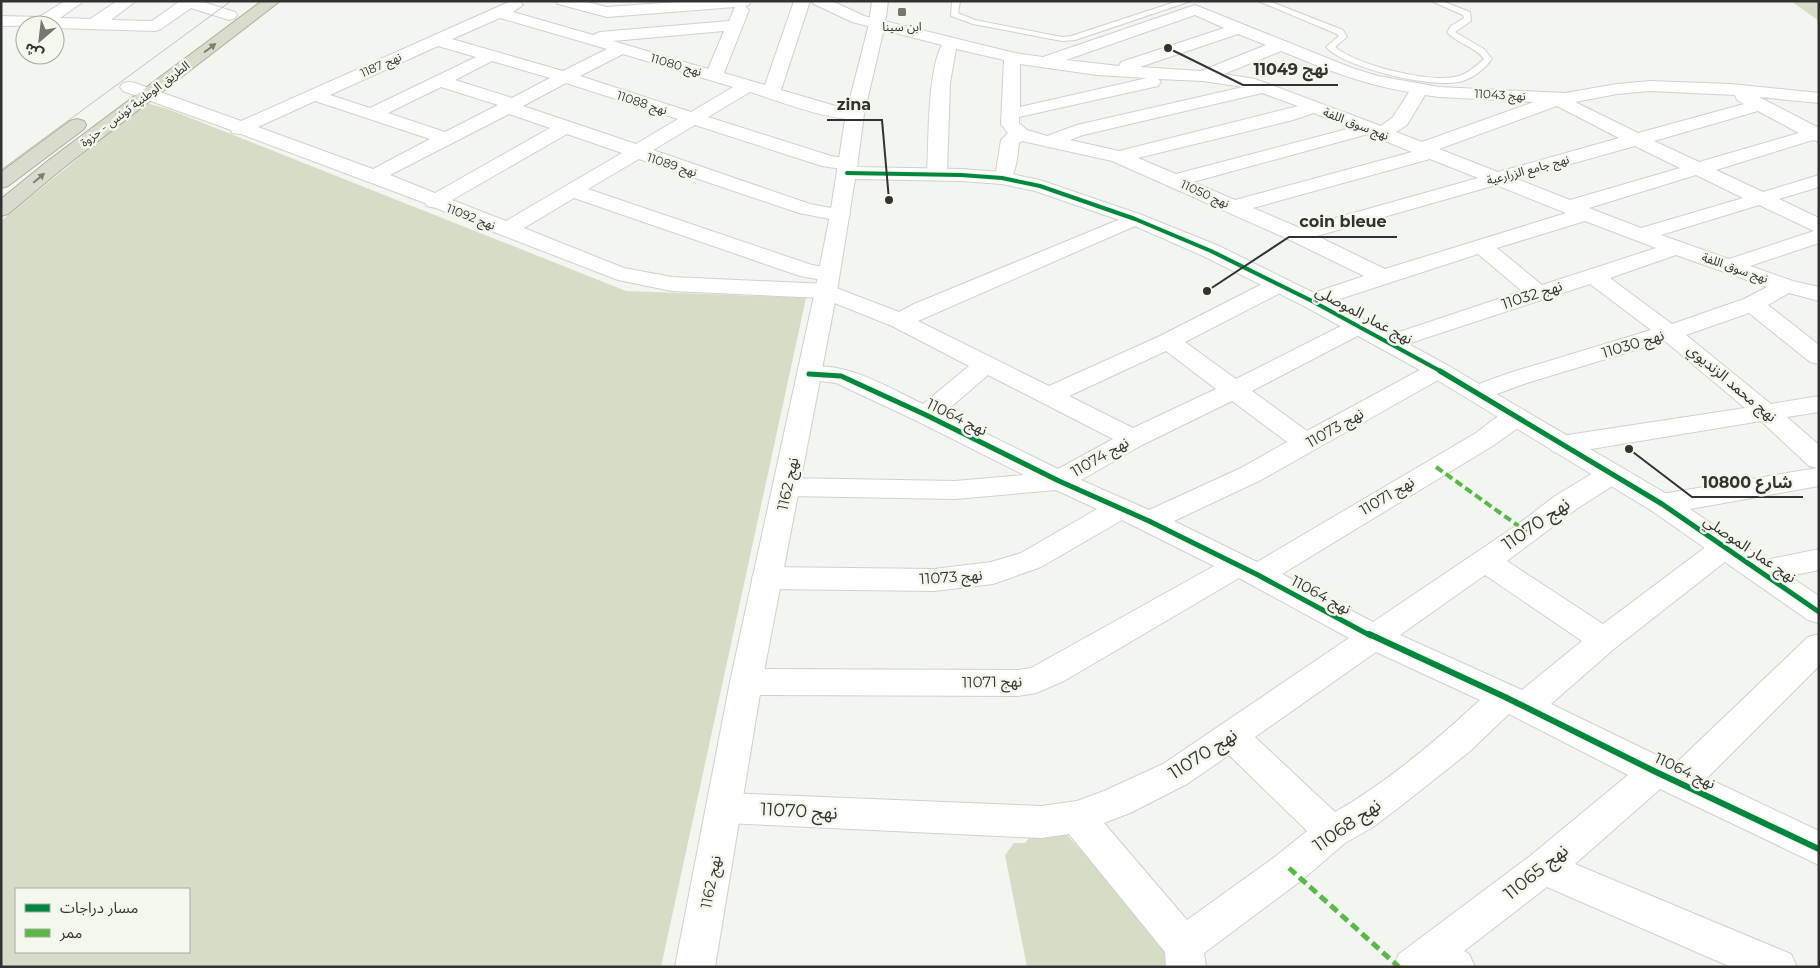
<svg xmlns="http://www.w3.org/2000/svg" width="1820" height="968" viewBox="0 0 1820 968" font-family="Montserrat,'Noto Sans Arabic',sans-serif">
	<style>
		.green { fill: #d6ddc7; fill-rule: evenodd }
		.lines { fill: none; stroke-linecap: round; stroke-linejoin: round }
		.lane-casing { stroke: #cfd1cd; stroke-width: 2 }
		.street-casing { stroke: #cfd1cd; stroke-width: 2 }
		.secondary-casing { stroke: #cfd1cd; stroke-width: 2 }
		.highway-casing { stroke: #abb09e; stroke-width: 2 }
		.lane { fill: #fdfefd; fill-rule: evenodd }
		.street { fill: #fdfefd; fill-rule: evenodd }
		.secondary { fill: #fdfefd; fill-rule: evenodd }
		.highway { fill: #d9dccd; fill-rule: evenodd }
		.tram { stroke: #c1c1c0; stroke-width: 1 }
		.quiet-far1 { stroke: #58b947; stroke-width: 4; stroke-dasharray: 8 4; stroke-linecap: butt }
		.quiet { stroke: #58b947; stroke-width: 5; stroke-dasharray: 9 5; stroke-linecap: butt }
		.cycleway-far2-casing { stroke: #f4f7ee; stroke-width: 6 }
		.cycleway-far1-casing { stroke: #f4f7ee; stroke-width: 8 }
		.cycleway-casing { stroke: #f4f7ee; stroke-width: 9 }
		.cycleway-far2 { stroke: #00873e; stroke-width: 4 }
		.cycleway-far1 { stroke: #00873e; stroke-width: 5 }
		.cycleway { stroke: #00873e; stroke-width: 6 }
		.oneway { fill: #7d7f77 }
		.poi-dot { fill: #767773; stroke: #f4f7ee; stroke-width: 2 }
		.labels { text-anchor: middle; stroke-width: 5; stroke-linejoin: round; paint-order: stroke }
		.far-poi-label { font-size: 12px; fill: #323330; stroke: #f4f7ee }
		.far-street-label { font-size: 12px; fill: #323330; stroke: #f4f7ee }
		.street-label { font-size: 15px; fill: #323330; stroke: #f4f7ee }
		.near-street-label { font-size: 18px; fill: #323330; stroke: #f4f7ee }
		.leader { fill: none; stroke: #323330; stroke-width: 2 }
		.callout-dot { fill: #323330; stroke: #f4f7ee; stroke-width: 2 }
		.callout-label { font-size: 16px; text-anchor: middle; font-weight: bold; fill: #323330; stroke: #f4f7ee; stroke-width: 5; stroke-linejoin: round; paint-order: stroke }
	</style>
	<rect width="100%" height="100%" fill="#f3f5f0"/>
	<g class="green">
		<polygon points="1791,1 1819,1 1819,21"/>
		<path d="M146 103 168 109 626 291 806 298 661 967H1V221ZM16 889H189V952H16Z"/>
		<polygon points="1066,834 1172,948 1181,967 1027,967 1005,855 1014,843 1025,843 1032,835"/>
	</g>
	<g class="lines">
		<g class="lane-casing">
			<g id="lane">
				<polygon points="952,1 960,1 958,13 975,20 1062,37 1071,36 1178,1 1191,1 1075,40 1062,41 973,24 951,16"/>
				<path d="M1258 1H1269L1343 30 1347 37 1335 47C1357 65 1426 82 1454 77 1465 76 1476 66 1484 59 1475 46 1457 44 1447 32L1451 26 1464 18 1463 15 1431 1H1442L1470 12 1471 21 1455 32 1484 49 1492 59C1484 70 1471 80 1458 82 1430 88 1345 68 1326 47L1339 36 1337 34Z"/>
			</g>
		</g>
		<g class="street-casing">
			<g id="street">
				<polygon points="65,1 84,1 60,18 90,19 117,1 136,1 111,20 152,21 180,1 200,1 235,12 237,15 235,18 229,20 191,8 161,29 155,31 55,28 55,25 1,26 1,16 39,17"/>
				<path d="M511 1 520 2 523 5 513 12 593 35 600 32 729 21 735 7 607 17 558 4 555 1H583L607 7 690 1H751L749 5 745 6 749 10 724 73 765 85 794 1H810L781 90 839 107 861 110 864 114 861 118C837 124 776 100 750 92L708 117 831 156 855 160 858 164 855 168 848 170 822 166 695 125 653 150 810 204 847 211 850 215 847 219 840 221 799 213 639 159 588 189 812 265 836 269 839 274 836 279 828 281 800 276 574 198 524 228 624 268 672 277 826 284 899 312 914 304 1135 213 1142 215 1145 219 1142 223 918 321 1049 386 1160 336 1270 280 1278 278 1286 280 1289 285 1286 290 1185 342 1236 379 1351 321 1359 319 1367 321 1371 326 1367 331 1252 391 1307 431 1429 365 1438 363 1447 365 1450 370 1447 375 1261 480 1174 521 1257 562 1476 433C1491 422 1506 406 1525 411L1529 417 1525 423 1494 445 1282 574 1373 622 1517 525 1555 496 1600 469 1610 466 1620 469 1624 475 1620 481 1575 510 1507 561 1603 624 1715 540 1725 537 1735 540 1740 547 1735 554 1615 648 1551 704 1675 764 1808 637 1819 634V666L1707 778 1819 831V865L1660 789 1575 864 1791 954 1797 967H1731L1547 887 1464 951 1469 954 1475 967H1393L1399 954 1530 856 1628 775 1509 714 1469 752 1397 809 1373 827 1345 843 1302 880 1204 953 1206 967H1166L1165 952 1069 834 1041 838 725 823 712 819 707 808 712 797 725 793 1041 806 1077 801 1104 791 1163 764 1349 638 1239 578 1064 681 1036 693 1018 696 746 695 735 691 730 682 735 673 746 669 1018 670 1031 668 1214 566 1122 520 1041 567 993 584 934 591 767 589 756 586 752 578 756 570 767 567 934 569 991 562 1021 553 1097 509 1056 490 955 499 787 496 777 494 773 487 777 480 787 478 955 481 1024 475 917 421 836 383 800 379 797 374 800 369C843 358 886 387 923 404L969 366 892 326 822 298 672 291 618 280 499 234 436 208 427 206 425 203 241 134 232 133 231 130 123 91 120 87 123 83 129 82 135 83 241 121ZM500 18 607 49 563 71 452 39ZM724 31 708 69 613 41ZM438 46 476 57 370 108 330 95ZM623 54 733 87 691 112 580 76ZM492 61 550 78 512 98 455 80ZM566 83 678 119 636 144 523 106ZM441 87 498 105 445 132 388 113ZM315 101 430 139 373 169 258 127ZM509 114 550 128 435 193 390 175ZM567 134 622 153 506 221 452 200ZM1166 351 1216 389 1133 428 1069 396ZM988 375 1113 439 1058 469 944 413ZM1232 401 1287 442 1241 468 1149 510 1081 480 1142 445ZM1485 575 1582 641 1522 690 1400 635ZM1376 652 1480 700C1438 739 1385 784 1335 812L1255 737ZM1229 755 1307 831 1276 856 1187 920 1104 823 1130 813 1187 784Z"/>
				<path d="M811 1H832L864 16 1015 53 1043 57 1195 5 1352 68 1378 76 1439 87 1565 93 1617 84 1650 81 1731 84 1819 93V103L1759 97 1819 128V142L1813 140 1716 170 1763 192 1819 175V187L1779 199 1819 218V243L1750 266 1793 281 1819 287V301L1789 293 1768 305 1819 345V364L1810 362 1749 313 1686 335 1771 404 1819 396V412L1787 417 1819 445V486L1662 514 1652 511 1648 504 1652 497 1662 494 1817 468 1809 466 1761 421 1561 454 1552 451 1548 445 1552 439 1561 436 1745 408 1665 341 1527 383 1486 398 1477 401 1468 398 1464 393 1468 388 1509 373 1651 330 1590 284 1389 350 1381 348 1377 343 1381 338 1522 291 1478 254 1312 308 1304 306 1301 301 1304 296 1364 276 1290 240 1112 161 1022 141 1019 143C1017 157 1017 170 1009 182L1002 184 995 182 992 178 996 171 1001 140 1008 133 1001 124 1004 60 956 49 950 83 947 174 944 178 937 180 930 178 927 174C929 141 927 72 942 45L852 22 814 4ZM1195 15 1224 28 1121 62 1119 66 1066 60ZM1238 34 1266 45 1201 71 1140 67ZM1281 51C1325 69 1361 84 1409 92L1393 117 1381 126 1255 79 1224 74ZM1020 64 1097 75 1147 78 1020 107ZM1158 79 1203 81 1243 87 1077 125 1047 136 1027 130 1019 123V117L1158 86 1161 82ZM1650 91 1735 95 1737 100 1744 104 1638 133 1575 102 1617 94ZM1262 93 1298 106 1119 151 1070 140 1083 135ZM1425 95 1439 97 1534 102 1422 142 1396 132 1407 125ZM1557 106 1619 138 1498 172 1439 149ZM1758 111 1799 133 1699 162 1654 141ZM1314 113 1351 128 1176 174 1138 158 1293 120ZM1368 134 1412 152 1235 200 1193 182ZM1635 146 1680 168 1570 200 1517 179ZM1430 159 1478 178 1300 228 1253 208ZM1696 175 1743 198 1641 228 1589 208ZM1496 185 1566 213 1385 269 1317 236ZM1759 205 1814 231 1729 259 1661 235ZM1585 221 1656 248 1542 285 1497 248ZM1676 255 1767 287 1744 299 1672 324 1610 278Z"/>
				<polygon points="1819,549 1819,570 1761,582 1751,579 1746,571 1751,563"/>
			</g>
		</g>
		<g class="secondary-casing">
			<polygon id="secondary" points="872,1 888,1 885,24 864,114 857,167 961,169 1002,172 1040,180 1142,215 1219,246 1320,296 1447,365 1672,497 1819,596 1819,623 1808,620 1652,511 1429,375 1304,306 1203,256 1128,223 1035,191 1002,184 961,181 855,179 837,291 762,682 715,967 675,967 730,682 815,291 830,215 846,114 869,24"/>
		</g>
		<g class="highway-casing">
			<g id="highway">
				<polygon points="262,1 280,1 63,168 8,214 1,216 1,199 49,160"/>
				<polygon points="77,119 84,121 86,125 84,129 8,186 1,188 1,172 70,121"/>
			</g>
		</g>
		<use href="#lane" class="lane"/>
		<use href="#street" class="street"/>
		<use href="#secondary" class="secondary"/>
		<use href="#highway" class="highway"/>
		<polyline class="tram" points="1,170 231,1"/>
		<polyline class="quiet-far1" points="1436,467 1527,532"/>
		<polyline class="quiet" points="1289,868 1399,967"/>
		<g class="cycleway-far2-casing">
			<polyline id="cycleway-far2" points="847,173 961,175 1002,178 1040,186 1135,219 1211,251 1312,301 1442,372"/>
		</g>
		<g class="cycleway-far1-casing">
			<g id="cycleway-far1">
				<polyline points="1440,371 1662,504 1819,612"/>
				<polyline points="809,374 841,376 926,415 1059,481 1149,521 1258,575 1371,636"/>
			</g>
		</g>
		<g class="cycleway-casing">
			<polyline id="cycleway" points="1369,634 1505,697 1656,772 1819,849"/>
		</g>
		<use href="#cycleway-far2" class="cycleway-far2"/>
		<use href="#cycleway-far1" class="cycleway-far1"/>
		<use href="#cycleway" class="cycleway"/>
	</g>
	<defs><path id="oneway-solid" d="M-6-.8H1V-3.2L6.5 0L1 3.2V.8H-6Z" transform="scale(1.25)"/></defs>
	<g class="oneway">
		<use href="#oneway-solid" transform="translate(210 48) rotate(-37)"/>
		<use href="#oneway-solid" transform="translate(39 178) rotate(-40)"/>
	</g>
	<rect class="poi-dot" x="897" y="7" width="10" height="10" rx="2.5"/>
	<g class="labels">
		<g class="far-poi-label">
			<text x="902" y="31">ابن سينا</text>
		</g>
		<g class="far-street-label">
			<text transform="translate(381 65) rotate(-24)" y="4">نهج 1187</text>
			<text transform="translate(676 65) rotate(16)" y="4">نهج 11080</text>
			<text transform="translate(1500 95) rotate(3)" y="4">نهج 11043</text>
			<text transform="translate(642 103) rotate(18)" y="4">نهج 11088</text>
			<text transform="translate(135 104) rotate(-37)" y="4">الطريق الوطنية تونس - حزوة</text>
			<text transform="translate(1356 124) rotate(21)" y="4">نهج سوق اللفة</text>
			<text transform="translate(672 165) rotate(18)" y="4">نهج 11089</text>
			<text transform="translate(1528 170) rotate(-15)" y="4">نهج جامع الزرارعية</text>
			<text transform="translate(1205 194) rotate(24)" y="4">نهج 11050</text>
			<text transform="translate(471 217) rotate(21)" y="4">نهج 11092</text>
			<text transform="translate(1735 268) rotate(19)" y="4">نهج سوق اللفة</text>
		</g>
		<g class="street-label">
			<text transform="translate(1532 295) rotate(-18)" y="5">نهج 11032</text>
			<text transform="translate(1364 315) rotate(28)" y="5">نهج عمار الموصلي</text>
			<text transform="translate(1633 344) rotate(-17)" y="5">نهج 11030</text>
			<text transform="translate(1732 383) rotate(40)" y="5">نهج محمد الزنديوي</text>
			<text transform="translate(957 417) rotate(26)" y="5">نهج 11064</text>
			<text transform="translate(1335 428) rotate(-30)" y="5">نهج 11073</text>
			<text transform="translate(1100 457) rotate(-30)" y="5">نهج 11074</text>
			<text transform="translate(788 484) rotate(-78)" y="5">نهج 1162</text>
			<text transform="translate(1387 496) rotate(-31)" y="5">نهج 11071</text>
			<text transform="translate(1750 549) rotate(34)" y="5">نهج عمار الموصلي</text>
			<text transform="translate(951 577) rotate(-4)" y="5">نهج 11073</text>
			<text transform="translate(1321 595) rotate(28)" y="5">نهج 11064</text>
			<text transform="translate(992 682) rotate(-1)" y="5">نهج 11071</text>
			<text transform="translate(1685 771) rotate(25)" y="5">نهج 11064</text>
			<text transform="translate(711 882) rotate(-79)" y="5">نهج 1162</text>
		</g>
		<g class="near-street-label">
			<text transform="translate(1536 524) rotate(-35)" y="6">نهج 11070</text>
			<text transform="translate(1203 754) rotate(-33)" y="6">نهج 11070</text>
			<text transform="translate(799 811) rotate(3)" y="6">نهج 11070</text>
			<text transform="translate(1347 825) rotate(-35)" y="6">نهج 11068</text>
			<text transform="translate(1536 872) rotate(-39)" y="6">نهج 11065</text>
		</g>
	</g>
	<path class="leader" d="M1168 48L1243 85H1338M889 200L882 120H827M1207 291L1289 237H1397M1629 449L1692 497H1803"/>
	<g class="callout-dot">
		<circle cx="1168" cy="48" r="5"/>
		<circle cx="889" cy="200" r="5"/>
		<circle cx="1207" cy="291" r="5"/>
		<circle cx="1629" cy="449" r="5"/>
	</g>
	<g class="callout-label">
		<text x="1291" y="75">نهج 11049</text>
		<text x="854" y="110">zina</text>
		<text x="1343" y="227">coin bleue</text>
		<text x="1747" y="488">10800 شارع</text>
	</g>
	<rect width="1820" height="968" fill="none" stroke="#323330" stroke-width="5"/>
	<rect x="15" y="888" width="175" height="65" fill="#f4f7ee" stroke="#a6a9a2"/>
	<rect x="25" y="904" width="25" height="8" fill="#00873e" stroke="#a6a9a2"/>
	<text x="60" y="913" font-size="15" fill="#323330">مسار دراجات</text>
	<rect x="25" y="929" width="25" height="8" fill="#58b947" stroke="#a6a9a2"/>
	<text x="60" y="938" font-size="15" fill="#323330">ممر</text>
	<g transform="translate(40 40) rotate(208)"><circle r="24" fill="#f4f7ee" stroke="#a6a9a2"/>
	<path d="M0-4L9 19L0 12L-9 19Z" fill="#767773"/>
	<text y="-8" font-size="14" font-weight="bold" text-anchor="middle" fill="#323330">ش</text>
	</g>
</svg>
